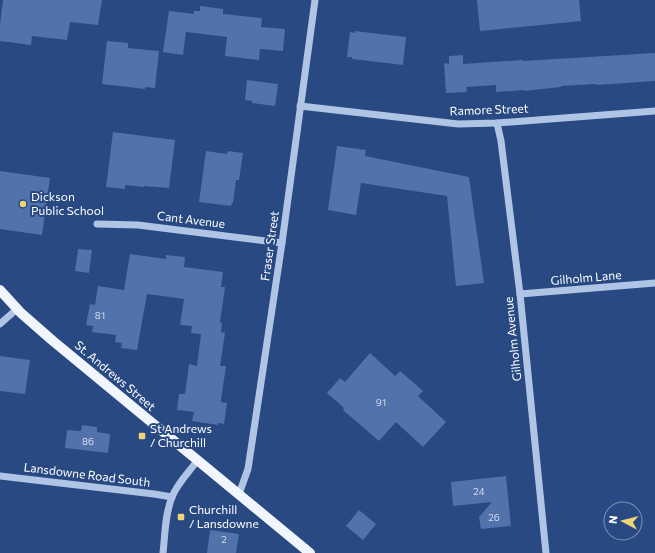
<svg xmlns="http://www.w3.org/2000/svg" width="655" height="553" viewBox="0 0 655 553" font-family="Commissioner,sans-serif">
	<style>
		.building { fill: #5172aa }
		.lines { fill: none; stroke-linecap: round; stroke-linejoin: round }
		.minor { stroke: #b0c5e6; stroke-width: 7 }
		.major { stroke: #f1f5fd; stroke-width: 10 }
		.poi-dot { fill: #eed377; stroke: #284982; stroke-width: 1.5 }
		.labels { text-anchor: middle; stroke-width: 4; stroke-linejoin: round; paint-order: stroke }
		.number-label { font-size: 10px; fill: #d4dcea }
		.street-label { font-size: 12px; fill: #fff; stroke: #284982 }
		.poi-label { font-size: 12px; fill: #fff; stroke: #284982; text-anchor: start }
	</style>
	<rect width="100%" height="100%" fill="#284982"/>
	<g class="building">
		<polygon points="3,0 102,0 98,25 70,22 67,40 32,36 31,45 0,41 0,24"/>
		<polygon points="477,0 579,0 581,21 480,31"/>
		<polygon points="200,6 223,9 223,14 262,18 261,27 285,29 283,51 260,49 259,60 225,56 227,37 186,32 183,55 163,52 169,11 194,14 194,11 200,11"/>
		<polygon points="355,31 406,37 403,65 352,59 352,57 347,57 350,32 355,33"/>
		<polygon points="107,41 128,43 128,48 159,51 155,88 145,87 145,89 102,84"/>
		<polygon points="655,53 655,81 611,84 596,85 596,84 561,86 561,87 524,91 524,90 496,92 496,85 466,87 467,92 446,93 444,63 449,64 449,56 463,55 463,64 523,60 523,61"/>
		<polygon points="247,80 278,84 275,106 252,103 252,101 245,100"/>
		<polygon points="113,132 175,140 169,188 144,186 144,187 125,185 125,189 106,187"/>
		<polygon points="337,146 366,150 365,156 469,177 484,283 456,286 447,196 361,183 356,215 328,210"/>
		<polygon points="206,151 227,154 228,151 243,153 239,180 236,180 233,203 232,203 231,206 199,202"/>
		<polygon points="0,171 50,178 42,235 0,229"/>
		<polygon points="78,249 92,250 89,273 75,271"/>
		<polygon points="130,254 166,259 166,255 185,257 184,267 223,272 221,287 225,287 220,322 222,324 221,332 225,333 220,366 226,366 221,400 221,402 227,403 224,424 218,423 218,425 192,421 194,412 177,410 179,394 185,394 189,364 197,366 201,334 191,333 192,326 180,325 184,299 147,294 137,350 121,348 122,343 115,342 116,335 92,332 93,326 86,325 90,304 95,305 98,286 124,290"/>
		<polygon points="370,353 395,376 400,371 423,391 418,396 446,422 423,447 396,422 379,441 343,410 344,408 327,393 340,378 345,382"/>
		<polygon points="0,356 30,360 25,394 0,391"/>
		<polygon points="82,425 97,427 97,432 110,434 108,453 65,448 67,430 81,431"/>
		<polygon points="506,476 511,526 481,529 479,517 492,502 453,506 451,482"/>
		<polygon points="359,510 376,524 363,540 346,526"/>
		<polygon points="210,530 239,534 236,553 207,553"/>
	</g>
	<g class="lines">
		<g class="minor">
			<polyline points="300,106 458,124 497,123 655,111"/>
			<polyline points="497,123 501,141 520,294 546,553"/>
			<polyline points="97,224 138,225 282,243"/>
			<polyline points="520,294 655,283"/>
			<polyline points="0,324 17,309"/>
			<polyline points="0,476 154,494 172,497"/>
			<polyline points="239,494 248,469 282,243 315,0"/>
			<path d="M163 553C165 535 165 514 172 497 177 484 189 472 197 461"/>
		</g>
		<polyline class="major" points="0,290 21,313 53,341 310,553"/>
	</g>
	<g class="poi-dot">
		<circle cx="23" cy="204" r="4"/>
		<rect x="138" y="432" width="8" height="8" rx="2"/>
		<rect x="177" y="513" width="8" height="8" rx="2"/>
	</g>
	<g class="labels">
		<g class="number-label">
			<text x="100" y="319">81</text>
			<text x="381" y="406">91</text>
			<text x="88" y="445">86</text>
			<text x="479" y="495">24</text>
			<text x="494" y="521">26</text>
			<text x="224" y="543">2</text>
		</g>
		<g class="street-label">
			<text transform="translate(489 110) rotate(-2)" y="4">Ramore Street</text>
			<text transform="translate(191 220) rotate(7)" y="4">Cant Avenue</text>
			<text transform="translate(270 246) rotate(-82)" y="4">Fraser Street</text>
			<text transform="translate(586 278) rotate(-5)" y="4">Gilholm Lane</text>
			<text transform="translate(513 339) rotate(-96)" y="4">Gilholm Avenue</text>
			<text transform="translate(115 376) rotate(40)" y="4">St. Andrews Street</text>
			<text transform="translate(87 475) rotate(7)" y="4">Lansdowne Road South</text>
		</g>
		<g class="poi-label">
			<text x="31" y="201">Dickson<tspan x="31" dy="14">Public School</tspan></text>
			<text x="150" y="433">St Andrews<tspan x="150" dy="14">/ Churchill</tspan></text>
			<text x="189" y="514">Churchill<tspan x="189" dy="14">/ Lansdowne</tspan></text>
		</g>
	</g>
	<g transform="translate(623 521) rotate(277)"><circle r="19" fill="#284982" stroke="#7e92b4"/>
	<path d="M0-3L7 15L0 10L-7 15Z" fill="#eed377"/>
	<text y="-6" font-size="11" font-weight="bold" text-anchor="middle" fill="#ffffff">N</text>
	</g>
</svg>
